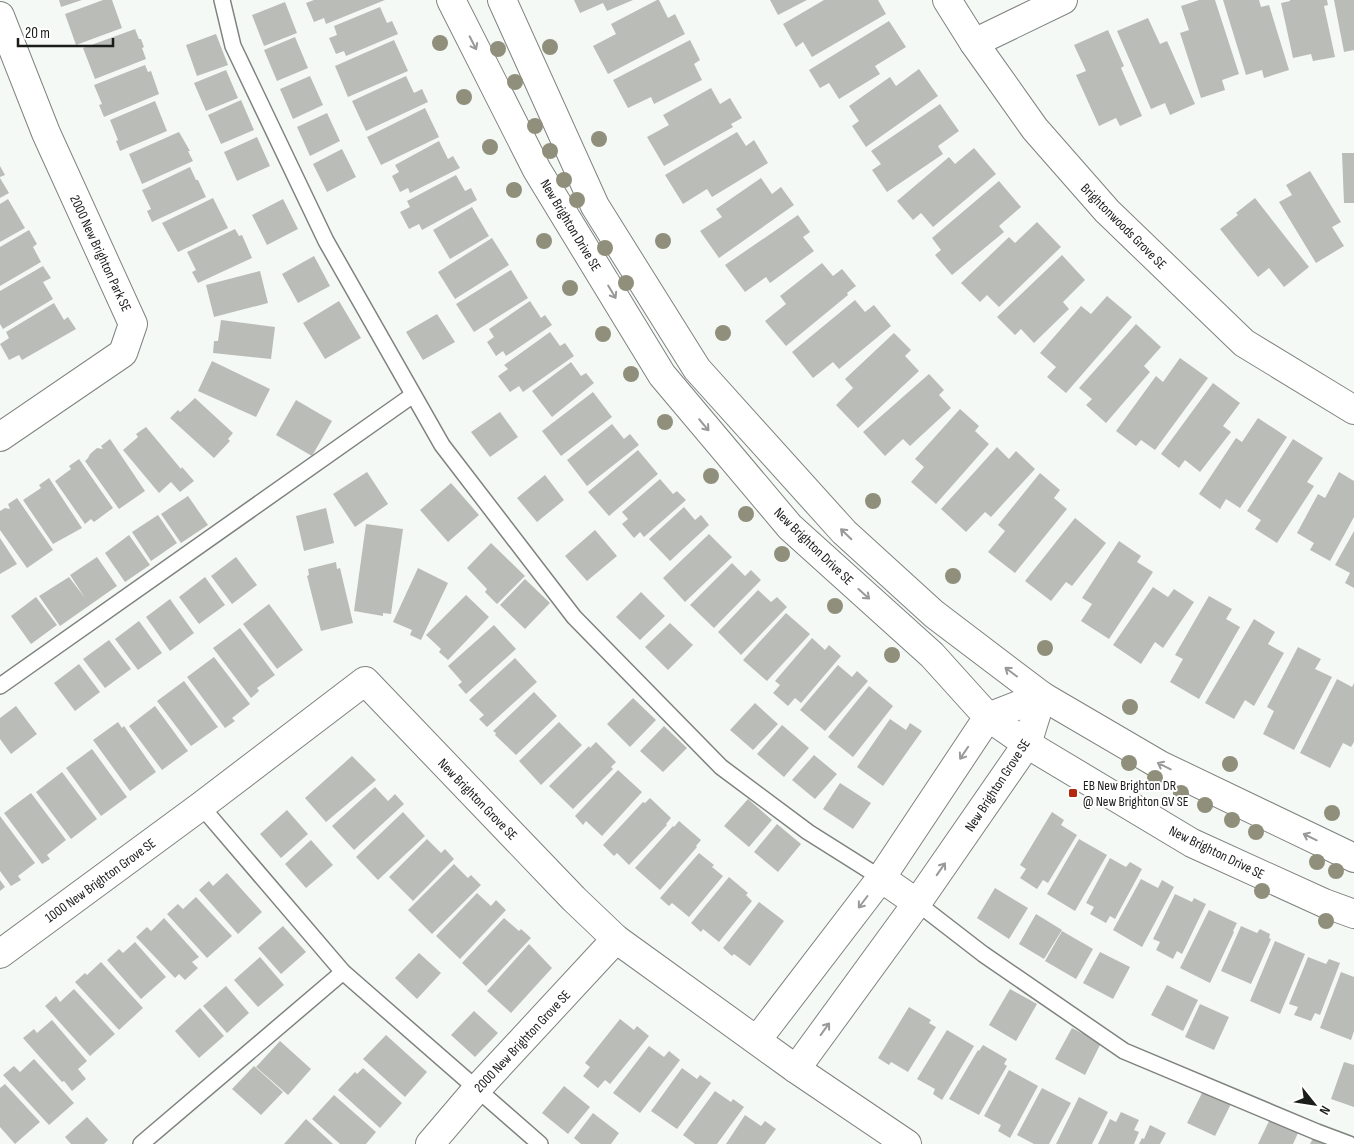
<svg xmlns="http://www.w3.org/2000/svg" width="1354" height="1144" viewBox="0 0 1354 1144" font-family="'Sofia Sans Condensed',sans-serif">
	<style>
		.building { fill: #babcb7 }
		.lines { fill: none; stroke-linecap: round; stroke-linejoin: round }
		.lane-casing { stroke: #7f837f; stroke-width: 18 }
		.street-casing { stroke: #7f837f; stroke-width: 30 }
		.secondary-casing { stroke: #7f837f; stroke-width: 30 }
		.lane { stroke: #fff; stroke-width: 15 }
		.street { stroke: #fff; stroke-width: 28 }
		.secondary { stroke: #fff; stroke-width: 28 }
		.tree { fill: #908f7b }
		.oneway { stroke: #989998 }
		.poi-dot { fill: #b42810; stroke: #fff; stroke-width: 2 }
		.labels { text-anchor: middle; stroke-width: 4; stroke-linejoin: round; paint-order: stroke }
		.street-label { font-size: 14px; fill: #1b1d1b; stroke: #fff }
		.poi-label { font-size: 14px; fill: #1b1d1b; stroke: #fff; text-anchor: start }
	</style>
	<rect width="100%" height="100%" fill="#f5f9f5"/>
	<g class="building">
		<polygon points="59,0 82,0 61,7"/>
		<polygon points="103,0 112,0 122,28 76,45 65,14"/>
		<polygon points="314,0 385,0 326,24 324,18 314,22 306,3"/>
		<polygon points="574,0 633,0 607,11 603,3 580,13"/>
		<polygon points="657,0 659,0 668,18 675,14 685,34 608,74 593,46 616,34 611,24"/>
		<polygon points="770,0 807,0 778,15"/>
		<polygon points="824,0 878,0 886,14 812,57 803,42 796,47 783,24"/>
		<polygon points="1199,0 1215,0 1239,74 1222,80 1225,90 1201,98 1180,33 1189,30 1181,6"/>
		<polygon points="1223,0 1259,0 1261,7 1269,5 1289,70 1264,78 1262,70 1246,75"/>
		<polygon points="1290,0 1327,0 1328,5 1324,6 1335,57 1313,61 1311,54 1293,58 1281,3 1290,1"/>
		<polygon points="1334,0 1354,0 1354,50 1344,52"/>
		<polygon points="285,2 297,33 264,46 252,15"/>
		<polygon points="380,7 387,23 392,21 398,34 346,56 344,51 336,54 329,38 337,35 334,26"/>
		<polygon points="1148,18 1160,44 1167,41 1195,104 1170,115 1165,103 1151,109 1117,31"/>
		<polygon points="889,21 906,47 875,66 880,74 839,99 829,83 820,88 809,70"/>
		<polygon points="135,29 139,39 141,39 144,47 142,48 146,59 95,79 83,48"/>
		<polygon points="1108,30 1124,66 1121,68 1142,116 1120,126 1116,118 1099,126 1076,75 1086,71 1074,45"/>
		<polygon points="216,34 228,65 197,76 186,45"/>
		<polygon points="295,37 308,68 277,81 264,50"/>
		<polygon points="394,40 408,71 348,97 335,66"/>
		<polygon points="690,40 700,60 694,64 702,80 654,104 651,97 628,108 613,80"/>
		<polygon points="145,65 148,72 151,71 159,94 104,117 99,105 102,104 94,85"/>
		<polygon points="919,69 938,96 866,147 852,126 859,121 849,106 890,77 896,86"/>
		<polygon points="226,70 238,98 206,111 194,83"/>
		<polygon points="310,76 323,105 293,119 280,89"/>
		<polygon points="406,76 414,93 422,89 428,102 366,131 352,101"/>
		<polygon points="711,88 720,104 730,98 742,118 731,124 733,127 664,166 647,137 669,125 663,115"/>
		<polygon points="241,100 254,130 221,144 208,115"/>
		<polygon points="155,101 167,131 120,151 116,141 118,140 110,120"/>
		<polygon points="940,104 959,131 938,146 943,154 887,192 872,170 881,164 871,151"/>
		<polygon points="425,108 439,137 381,165 367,137"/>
		<polygon points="327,113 340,141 310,156 297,127"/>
		<polygon points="179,132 190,151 188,151 193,161 142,184 129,154"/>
		<polygon points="737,132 746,146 754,140 768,163 712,197 707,189 683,204 665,175"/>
		<polygon points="257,137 270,166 237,181 224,152"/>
		<polygon points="439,141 448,159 453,156 460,168 410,193 408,188 400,192 392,176 399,172 395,165"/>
		<polygon points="974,148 996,174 933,227 921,213 913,220 897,201 949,157 955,164"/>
		<polygon points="342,149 356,177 327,192 313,164"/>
		<polygon points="1342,153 1354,153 1354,203 1344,203"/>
		<polygon points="0,166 5,175 0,177"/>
		<polygon points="190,167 196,180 198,180 206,197 152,222 147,211 151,209 142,190"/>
		<polygon points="1310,171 1341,222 1332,227 1344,246 1316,263 1279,202 1292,195 1286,185"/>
		<polygon points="456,175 465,191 471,188 477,200 422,230 419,224 409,229 400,212 410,207 407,201"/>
		<polygon points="0,178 9,193 0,198"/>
		<polygon points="761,178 772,194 781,187 794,205 719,258 700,231 722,217 716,209"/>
		<polygon points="999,181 1021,207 999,226 1004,232 952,275 935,255 941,250 932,238"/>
		<polygon points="213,198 228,228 178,252 162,223"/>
		<polygon points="1255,198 1309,267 1284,287 1269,268 1258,277 1220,229 1238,215 1236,213"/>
		<polygon points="8,199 25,228 0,242 0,204"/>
		<polygon points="283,199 298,229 267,245 252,215"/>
		<polygon points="472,207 489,236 450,259 433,230"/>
		<polygon points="798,215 810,232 803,237 814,251 770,283 766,277 745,292 725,265"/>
		<polygon points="1037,222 1061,247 999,307 987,295 980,302 961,283 1009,237 1015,243"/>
		<polygon points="235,229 239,236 242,235 252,258 198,283 192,272 196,270 187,252"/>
		<polygon points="29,230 37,244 33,247 41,262 0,286 0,247"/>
		<polygon points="492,238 509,265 455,299 438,272"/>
		<polygon points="1062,255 1085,280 1063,302 1069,309 1034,343 1021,329 1015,335 997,317"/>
		<polygon points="314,256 330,286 298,303 282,274"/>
		<polygon points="822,263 833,276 842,269 856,286 847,293 848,295 786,346 765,321 786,304 780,296"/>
		<polygon points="43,266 51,278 43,282 53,299 3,329 0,324 0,291"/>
		<polygon points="511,270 528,298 474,332 456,304"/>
		<polygon points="260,271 268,303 214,317 206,285"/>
		<polygon points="1107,296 1132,317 1066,393 1047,377 1056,367 1040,353 1081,306 1091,314"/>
		<polygon points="855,300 865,312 874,305 891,326 839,369 833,362 813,378 792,352"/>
		<polygon points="339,301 361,338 325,359 303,323"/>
		<polygon points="530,301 541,318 545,315 552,325 506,356 503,351 496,356 487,342 494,337 489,329"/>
		<polygon points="54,303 64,320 68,317 76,329 22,360 19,355 9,360 0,344 9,338 6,332"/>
		<polygon points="437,314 455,342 423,360 406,332"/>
		<polygon points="221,320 275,327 271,359 213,353 214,341 218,341"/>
		<polygon points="1136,324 1161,347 1144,366 1150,372 1106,423 1086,405 1092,399 1079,388"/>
		<polygon points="550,332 560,346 565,343 574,356 523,392 519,386 510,392 498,376 508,369 504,365"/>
		<polygon points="894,333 911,350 905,356 919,371 858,428 836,405 853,388 845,379"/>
		<polygon points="1180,358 1208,378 1155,450 1141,440 1136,446 1116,431 1156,376 1163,382"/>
		<polygon points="212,361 270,389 256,417 198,391"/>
		<polygon points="571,362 581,376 586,373 594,383 552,417 532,391"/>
		<polygon points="929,374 944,390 939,395 951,408 910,446 903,439 885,456 863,432"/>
		<polygon points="1213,383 1240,403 1223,426 1231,432 1200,472 1185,460 1179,468 1161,454"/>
		<polygon points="593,392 612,417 561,456 542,431"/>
		<polygon points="195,398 233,433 228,439 230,441 214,458 170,418 178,410 180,412"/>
		<polygon points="296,400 332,421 312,456 276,435"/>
		<polygon points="960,409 979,426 975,431 989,444 936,504 911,482 924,467 915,459"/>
		<polygon points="500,412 518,437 490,457 471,432"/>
		<polygon points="1258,418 1287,437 1240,508 1226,499 1220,509 1199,494 1236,438 1242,442"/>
		<polygon points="612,424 624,439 630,434 639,445 587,486 567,460"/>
		<polygon points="146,427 181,469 182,467 194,481 180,492 171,482 159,493 123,450 138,437 136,434"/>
		<polygon points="110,439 145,491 119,509 85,461 88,458 90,454 97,448 103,449 101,446"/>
		<polygon points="1293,439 1323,458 1307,482 1314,486 1277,543 1255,529 1261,520 1247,511"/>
		<polygon points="997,447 1009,459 1016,451 1035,469 991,517 985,512 966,532 941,509"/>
		<polygon points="638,450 658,474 609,516 588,492"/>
		<polygon points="79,459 113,508 94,522 91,519 85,524 55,481 71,469 69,466"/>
		<polygon points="367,472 388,504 355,527 333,494"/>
		<polygon points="1339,472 1354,481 1354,517 1330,561 1310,550 1314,543 1297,533 1318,494 1325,498"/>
		<polygon points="1040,473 1060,490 1054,498 1067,509 1015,573 988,552 1005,531 998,525"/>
		<polygon points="545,475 564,500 537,522 517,498"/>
		<polygon points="49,478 82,528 53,544 23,500 41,488 39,485"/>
		<polygon points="660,479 673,494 677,491 686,500 644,537 640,532 634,538 622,524 628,519 622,512"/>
		<polygon points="451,483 479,515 448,542 420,510"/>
		<polygon points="188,496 208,525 181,543 161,514"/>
		<polygon points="17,498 53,550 27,568 0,530 0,511 5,508 10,509 8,504"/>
		<polygon points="684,507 695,520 701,515 709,525 670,561 649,539"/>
		<polygon points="326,508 334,543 304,551 296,516"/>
		<polygon points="158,515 177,543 151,561 132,532"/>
		<polygon points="1075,518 1106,543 1072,586 1066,582 1051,601 1025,581"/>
		<polygon points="366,524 403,529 391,614 383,613 383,616 354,611"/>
		<polygon points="595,530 617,556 587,581 565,556"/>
		<polygon points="1354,531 1354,588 1345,583 1350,573 1335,565"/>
		<polygon points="709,534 732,557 685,602 663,578"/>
		<polygon points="129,535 150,565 125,582 105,553"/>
		<polygon points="0,538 17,564 0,574"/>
		<polygon points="1119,541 1141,556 1137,562 1153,572 1109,639 1081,621 1092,604 1082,598"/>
		<polygon points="491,543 525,576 497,604 485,592 487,589 467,568"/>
		<polygon points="97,557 117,586 60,626 39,596 69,577 85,598 70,575"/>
		<polygon points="236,557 257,585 232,604 211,576"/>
		<polygon points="336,562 337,569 340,568 353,623 321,631 307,576 309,575 308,569"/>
		<polygon points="732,563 745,576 751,570 761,580 714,628 690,605"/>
		<polygon points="418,568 448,583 421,640 410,635 412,630 393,622"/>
		<polygon points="205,577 225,605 199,624 179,597"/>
		<polygon points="525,579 550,603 525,629 500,605"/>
		<polygon points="1153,587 1168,597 1174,589 1194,602 1163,648 1155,642 1141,664 1113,645"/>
		<polygon points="758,590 771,602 777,597 787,607 741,655 718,632"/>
		<polygon points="641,592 665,616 640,640 616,617"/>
		<polygon points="466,595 489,617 448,660 439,652 441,649 426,635"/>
		<polygon points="1209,596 1232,609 1226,619 1240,627 1199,699 1170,682 1183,659 1175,655"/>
		<polygon points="36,597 57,625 31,644 11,616"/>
		<polygon points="170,599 194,633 170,651 146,617"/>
		<polygon points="269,604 303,650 277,669 243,624"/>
		<polygon points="786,613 810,634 767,681 743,660"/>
		<polygon points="1254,619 1275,632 1268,644 1284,653 1254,706 1245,700 1234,719 1205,703"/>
		<polygon points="139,621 162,653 138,670 115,639"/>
		<polygon points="670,623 693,645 668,670 645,647"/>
		<polygon points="494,625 516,649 466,694 458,685 462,682 448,666"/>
		<polygon points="240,628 275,675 257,688 259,691 251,698 213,648"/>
		<polygon points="812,638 825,650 829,645 841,656 801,703 795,698 788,706 773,693 780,685 775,681"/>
		<polygon points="109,640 131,669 105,688 83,659"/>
		<polygon points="1298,647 1321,659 1315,669 1332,677 1294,750 1263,734 1274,711 1267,707"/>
		<polygon points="214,657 250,704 232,718 235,721 225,728 187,677"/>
		<polygon points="515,658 537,682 487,727 479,719 484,715 469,700"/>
		<polygon points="79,664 100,692 75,711 54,683"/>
		<polygon points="838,665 852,677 857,671 868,681 825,731 800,710"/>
		<polygon points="1337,679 1352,687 1354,683 1354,742 1351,747 1343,743 1330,768 1300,753"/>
		<polygon points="184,681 218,727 191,746 157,701"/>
		<polygon points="869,686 893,706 853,757 828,737"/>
		<polygon points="534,692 557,716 516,755 495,735 496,733 493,731"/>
		<polygon points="633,698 656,720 630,747 607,724"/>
		<polygon points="755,703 778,724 753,750 730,730"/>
		<polygon points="16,706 37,734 11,754 0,739 0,718"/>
		<polygon points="155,706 188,751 162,770 129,726"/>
		<polygon points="890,719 906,730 910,723 922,731 883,786 857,767"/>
		<polygon points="118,722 122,728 124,726 156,772 130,791 93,740"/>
		<polygon points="559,722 582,745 541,785 519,761"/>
		<polygon points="782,725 809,748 784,777 757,754"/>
		<polygon points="664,726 687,748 663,772 640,751"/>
		<polygon points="596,742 616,762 611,767 613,769 573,809 549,786 589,746 590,748"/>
		<polygon points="92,749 127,797 101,816 66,768"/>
		<polygon points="814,755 837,774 815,799 792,780"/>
		<polygon points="352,756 376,780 326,822 305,798"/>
		<polygon points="618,770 642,792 602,836 586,821 583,825 575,816"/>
		<polygon points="62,772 97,819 71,839 36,792"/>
		<polygon points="840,783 871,803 853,829 823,809"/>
		<polygon points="375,787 388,801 395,794 404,804 354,850 332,826"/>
		<polygon points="31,793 66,840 47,855 50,859 42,864 4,813"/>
		<polygon points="650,798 671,818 666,824 667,825 629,865 617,853 614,856 603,845 643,802 645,803"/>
		<polygon points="748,799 772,820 749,847 724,826"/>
		<polygon points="287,810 308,834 281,858 260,834"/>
		<polygon points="403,812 425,836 378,880 356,857"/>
		<polygon points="1052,812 1064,820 1061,825 1077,835 1048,883 1043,880 1037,889 1020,878 1026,869 1020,865"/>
		<polygon points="0,816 35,863 18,876 21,880 11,886 0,871"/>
		<polygon points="679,821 701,840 696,846 697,847 660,890 635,868 673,826 674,827"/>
		<polygon points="777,824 801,844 778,872 754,852"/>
		<polygon points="427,839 441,853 445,849 454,859 413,901 389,877"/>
		<polygon points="1079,839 1107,855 1075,911 1047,894"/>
		<polygon points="311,840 333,865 306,888 285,864"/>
		<polygon points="699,853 714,865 712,867 723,876 689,917 672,903 669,906 660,898"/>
		<polygon points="1110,858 1126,867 1130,862 1142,869 1115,919 1110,916 1106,923 1090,914 1094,907 1086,903"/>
		<polygon points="454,864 468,878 471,875 481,885 432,934 408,910"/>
		<polygon points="227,873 262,912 238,934 199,890 209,881 213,886"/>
		<polygon points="729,877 748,893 746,895 752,901 719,942 703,929 701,932 691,923"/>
		<polygon points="1141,879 1158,888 1162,880 1174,887 1142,947 1113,930"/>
		<polygon points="0,880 5,887 0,891"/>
		<polygon points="995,888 1028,908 1009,939 977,918"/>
		<polygon points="477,893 491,906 496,900 506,910 460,959 436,936"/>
		<polygon points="1175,894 1192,902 1194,898 1206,904 1182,954 1177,951 1173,959 1156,950 1160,942 1153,939"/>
		<polygon points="196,897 232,936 207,958 167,914 178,904 183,909"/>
		<polygon points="759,902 784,921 750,966 734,954 732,956 723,948"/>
		<polygon points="1209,910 1237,923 1233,931 1234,932 1210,983 1180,968"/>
		<polygon points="1036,914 1062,930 1044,959 1019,944"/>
		<polygon points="164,918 199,957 192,962 198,968 185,980 179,974 175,978 136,937 147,927 151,931"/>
		<polygon points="504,918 519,931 521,929 531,938 486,986 462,963"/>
		<polygon points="283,926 306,952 281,974 258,948"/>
		<polygon points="1241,926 1257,933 1260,929 1270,934 1269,938 1271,939 1251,984 1221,971"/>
		<polygon points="1062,931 1093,949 1076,979 1045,961"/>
		<polygon points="1275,941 1305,954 1280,1014 1250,1001"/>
		<polygon points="135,942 166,977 141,999 107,960 119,949 123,953"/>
		<polygon points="529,944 552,968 511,1013 487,991"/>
		<polygon points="1100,952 1130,967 1113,999 1083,983"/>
		<polygon points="419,953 441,973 417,999 395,978"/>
		<polygon points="260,957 284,985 258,1007 234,980"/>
		<polygon points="1308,957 1326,964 1329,959 1340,963 1320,1015 1315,1013 1311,1021 1294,1015 1298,1007 1289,1004"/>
		<polygon points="101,962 143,1008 119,1030 75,982 85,973 87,975"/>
		<polygon points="1341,972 1354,977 1354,1031 1351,1040 1320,1028"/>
		<polygon points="1167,985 1198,1000 1183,1031 1151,1015"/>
		<polygon points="226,986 249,1013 227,1033 203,1006"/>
		<polygon points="74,989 115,1034 90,1056 45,1006 56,996 60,1002"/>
		<polygon points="1010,989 1037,1004 1016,1041 989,1025"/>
		<polygon points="1200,1004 1229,1017 1214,1050 1185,1037"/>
		<polygon points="909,1007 931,1020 929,1023 936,1027 908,1072 891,1062 889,1065 878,1058"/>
		<polygon points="200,1008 224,1036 199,1058 175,1031"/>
		<polygon points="474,1011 498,1033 475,1057 451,1035"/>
		<polygon points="620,1019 634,1030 637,1026 649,1036 610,1084 605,1080 598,1088 583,1076 590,1067 585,1063"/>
		<polygon points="52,1020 87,1061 78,1069 86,1079 72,1091 64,1081 62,1082 23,1038 34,1029 37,1033"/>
		<polygon points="1072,1028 1101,1043 1085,1075 1055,1059"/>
		<polygon points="947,1030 974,1046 942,1100 933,1094 935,1089 917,1079"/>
		<polygon points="386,1035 427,1072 405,1097 363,1059"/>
		<polygon points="280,1041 311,1069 288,1095 256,1067"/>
		<polygon points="983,1045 1007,1059 1004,1064 1007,1066 979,1115 949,1099 978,1050 979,1051"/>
		<polygon points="649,1046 664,1057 669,1051 680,1060 640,1113 613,1093"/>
		<polygon points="34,1059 74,1103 49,1125 3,1075 14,1066 20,1072"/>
		<polygon points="1344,1062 1354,1065 1354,1107 1331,1099"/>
		<polygon points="254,1066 283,1092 261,1115 232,1089"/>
		<polygon points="363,1068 402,1103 380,1128 338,1090 355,1072 357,1074"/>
		<polygon points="682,1068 697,1079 700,1075 711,1083 677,1129 651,1111"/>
		<polygon points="1009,1070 1038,1086 1010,1138 998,1131 1001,1125 984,1116"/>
		<polygon points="5,1084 40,1122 15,1144 0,1127 0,1088"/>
		<polygon points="564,1086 590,1107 568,1134 542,1113"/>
		<polygon points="1042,1088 1071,1103 1049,1144 1034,1144 1017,1135"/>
		<polygon points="715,1091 731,1102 733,1099 744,1107 717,1144 695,1144 683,1135"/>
		<polygon points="1203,1091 1231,1104 1215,1136 1187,1123"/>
		<polygon points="334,1095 376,1132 366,1144 340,1144 312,1119"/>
		<polygon points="1079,1097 1108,1112 1092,1144 1056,1144"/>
		<polygon points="1121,1112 1139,1120 1134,1130 1139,1132 1134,1144 1098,1144 1110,1119 1116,1122"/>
		<polygon points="593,1113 619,1133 611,1144 581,1144 574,1138"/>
		<polygon points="745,1115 761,1126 765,1121 776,1129 765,1144 726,1144"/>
		<polygon points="87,1117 108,1140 104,1144 71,1144 65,1137"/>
		<polygon points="306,1119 333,1144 284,1144"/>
		<polygon points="1270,1119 1298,1133 1293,1144 1258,1144"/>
		<polygon points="1150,1125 1166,1133 1160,1144 1139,1144 1142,1138 1144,1139"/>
		<polygon points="1314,1136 1328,1144 1310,1144"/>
	</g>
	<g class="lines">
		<g class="lane-casing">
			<g id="lane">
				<polyline points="222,0 233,46 326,241 442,445 574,617 721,767 808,832 881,878"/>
				<polyline points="0,686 413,395"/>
				<polyline points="201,806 343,972 540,1144"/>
				<polyline points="917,903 983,954 1124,1051 1317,1132 1349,1144"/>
				<polyline points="141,1144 343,972"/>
			</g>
		</g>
		<g class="street-casing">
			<g id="street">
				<polyline points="947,0 974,43 1035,129 1107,211 1244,343 1354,410"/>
				<polyline points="0,16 46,133 133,324 123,353 0,437"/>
				<polyline points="974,43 1063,0"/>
				<polyline points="881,878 917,903"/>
				<polyline points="0,954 201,806 365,681 574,899 616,939 796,1069 907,1144"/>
				<polyline points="757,1040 881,878 988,717 1042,696"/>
				<polyline points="796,1069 917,903 1027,744 1042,696"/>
				<polyline points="430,1144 476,1090 616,939"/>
			</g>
		</g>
		<g class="secondary-casing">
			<g id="secondary">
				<polyline points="451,0 537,170 662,375 790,527 932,655 988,717 1027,744 1192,843 1324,903 1354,914"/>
				<polyline points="502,0 595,206 697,369 844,532 934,614 1042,696 1160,765 1354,858"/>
			</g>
		</g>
		<use href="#lane" class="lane"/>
		<use href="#street" class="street"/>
		<use href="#secondary" class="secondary"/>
	</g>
	<g class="tree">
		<circle cx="440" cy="43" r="8"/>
		<circle cx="550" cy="47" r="8"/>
		<circle cx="498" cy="49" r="8"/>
		<circle cx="515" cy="82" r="8"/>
		<circle cx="464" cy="97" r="8"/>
		<circle cx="535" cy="126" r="8"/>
		<circle cx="599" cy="139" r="8"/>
		<circle cx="490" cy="147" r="8"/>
		<circle cx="550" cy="151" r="8"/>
		<circle cx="564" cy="180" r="8"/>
		<circle cx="514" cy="190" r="8"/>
		<circle cx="577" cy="200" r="8"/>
		<circle cx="544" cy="241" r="8"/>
		<circle cx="663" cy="241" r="8"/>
		<circle cx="605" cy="248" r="8"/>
		<circle cx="626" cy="283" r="8"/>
		<circle cx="570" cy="288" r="8"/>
		<circle cx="723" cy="333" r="8"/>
		<circle cx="603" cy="334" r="8"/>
		<circle cx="631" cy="374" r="8"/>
		<circle cx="665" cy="422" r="8"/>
		<circle cx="711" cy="476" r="8"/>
		<circle cx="873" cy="501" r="8"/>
		<circle cx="746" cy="514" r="8"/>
		<circle cx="782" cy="554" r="8"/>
		<circle cx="953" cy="576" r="8"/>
		<circle cx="835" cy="606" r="8"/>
		<circle cx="1045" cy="648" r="8"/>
		<circle cx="892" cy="655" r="8"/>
		<circle cx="1130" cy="707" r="8"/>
		<circle cx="1129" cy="763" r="8"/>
		<circle cx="1230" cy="764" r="8"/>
		<circle cx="1155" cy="778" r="8"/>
		<circle cx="1181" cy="793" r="8"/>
		<circle cx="1205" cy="805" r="8"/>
		<circle cx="1332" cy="813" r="8"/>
		<circle cx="1232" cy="820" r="8"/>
		<circle cx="1256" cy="832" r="8"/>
		<circle cx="1317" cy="862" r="8"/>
		<circle cx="1336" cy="871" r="8"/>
		<circle cx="1262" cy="891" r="8"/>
		<circle cx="1326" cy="921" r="8"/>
	</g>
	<defs><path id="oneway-shaft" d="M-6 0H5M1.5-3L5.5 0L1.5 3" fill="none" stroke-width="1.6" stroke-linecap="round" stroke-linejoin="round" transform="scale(1.25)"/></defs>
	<g class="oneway">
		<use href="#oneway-shaft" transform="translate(473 43) rotate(63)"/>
		<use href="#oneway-shaft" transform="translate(612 292) rotate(59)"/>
		<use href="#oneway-shaft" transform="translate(704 425) rotate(50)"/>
		<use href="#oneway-shaft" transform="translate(846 534) rotate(-136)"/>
		<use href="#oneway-shaft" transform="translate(864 594) rotate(42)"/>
		<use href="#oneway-shaft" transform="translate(1011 672) rotate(-143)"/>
		<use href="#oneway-shaft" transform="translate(964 753) rotate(124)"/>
		<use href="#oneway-shaft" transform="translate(1164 766) rotate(-153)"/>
		<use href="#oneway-shaft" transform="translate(1310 837) rotate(-154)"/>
		<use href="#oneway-shaft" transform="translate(941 869) rotate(-55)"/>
		<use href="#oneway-shaft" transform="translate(863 902) rotate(127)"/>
		<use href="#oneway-shaft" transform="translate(825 1029) rotate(-54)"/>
	</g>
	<rect class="poi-dot" x="1068" y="788" width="10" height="10" rx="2.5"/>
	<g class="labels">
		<g class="street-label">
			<text transform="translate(571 225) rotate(59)" y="5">New Brighton Drive SE</text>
			<text transform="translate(1124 226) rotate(45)" y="5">Brightonwoods Grove SE</text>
			<text transform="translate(101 253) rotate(65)" y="5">2000 New Brighton Park SE</text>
			<text transform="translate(814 546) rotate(44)" y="5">New Brighton Drive SE</text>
			<text transform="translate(997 785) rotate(-57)" y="5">New Brighton Grove SE</text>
			<text transform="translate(478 799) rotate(46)" y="5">New Brighton Grove SE</text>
			<text transform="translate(1217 852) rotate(26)" y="5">New Brighton Drive SE</text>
			<text transform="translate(100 880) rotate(-36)" y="5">1000 New Brighton Grove SE</text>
			<text transform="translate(522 1041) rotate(-47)" y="5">2000 New Brighton Grove SE</text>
		</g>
		<g class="poi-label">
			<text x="1083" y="790">EB New Brighton DR<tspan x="1083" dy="16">@ New Brighton GV SE</tspan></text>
		</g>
	</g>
	<g transform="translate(1314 1104) rotate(120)" stroke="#ffffff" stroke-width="4" paint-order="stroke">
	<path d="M0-4L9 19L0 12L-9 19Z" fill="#1b1d1b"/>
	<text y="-8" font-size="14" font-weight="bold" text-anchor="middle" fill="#1b1d1b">N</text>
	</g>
	<path d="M18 38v8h95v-8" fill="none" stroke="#1b1d1b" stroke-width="2.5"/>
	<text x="25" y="38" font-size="15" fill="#1b1d1b" stroke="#ffffff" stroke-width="4" paint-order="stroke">20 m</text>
</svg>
